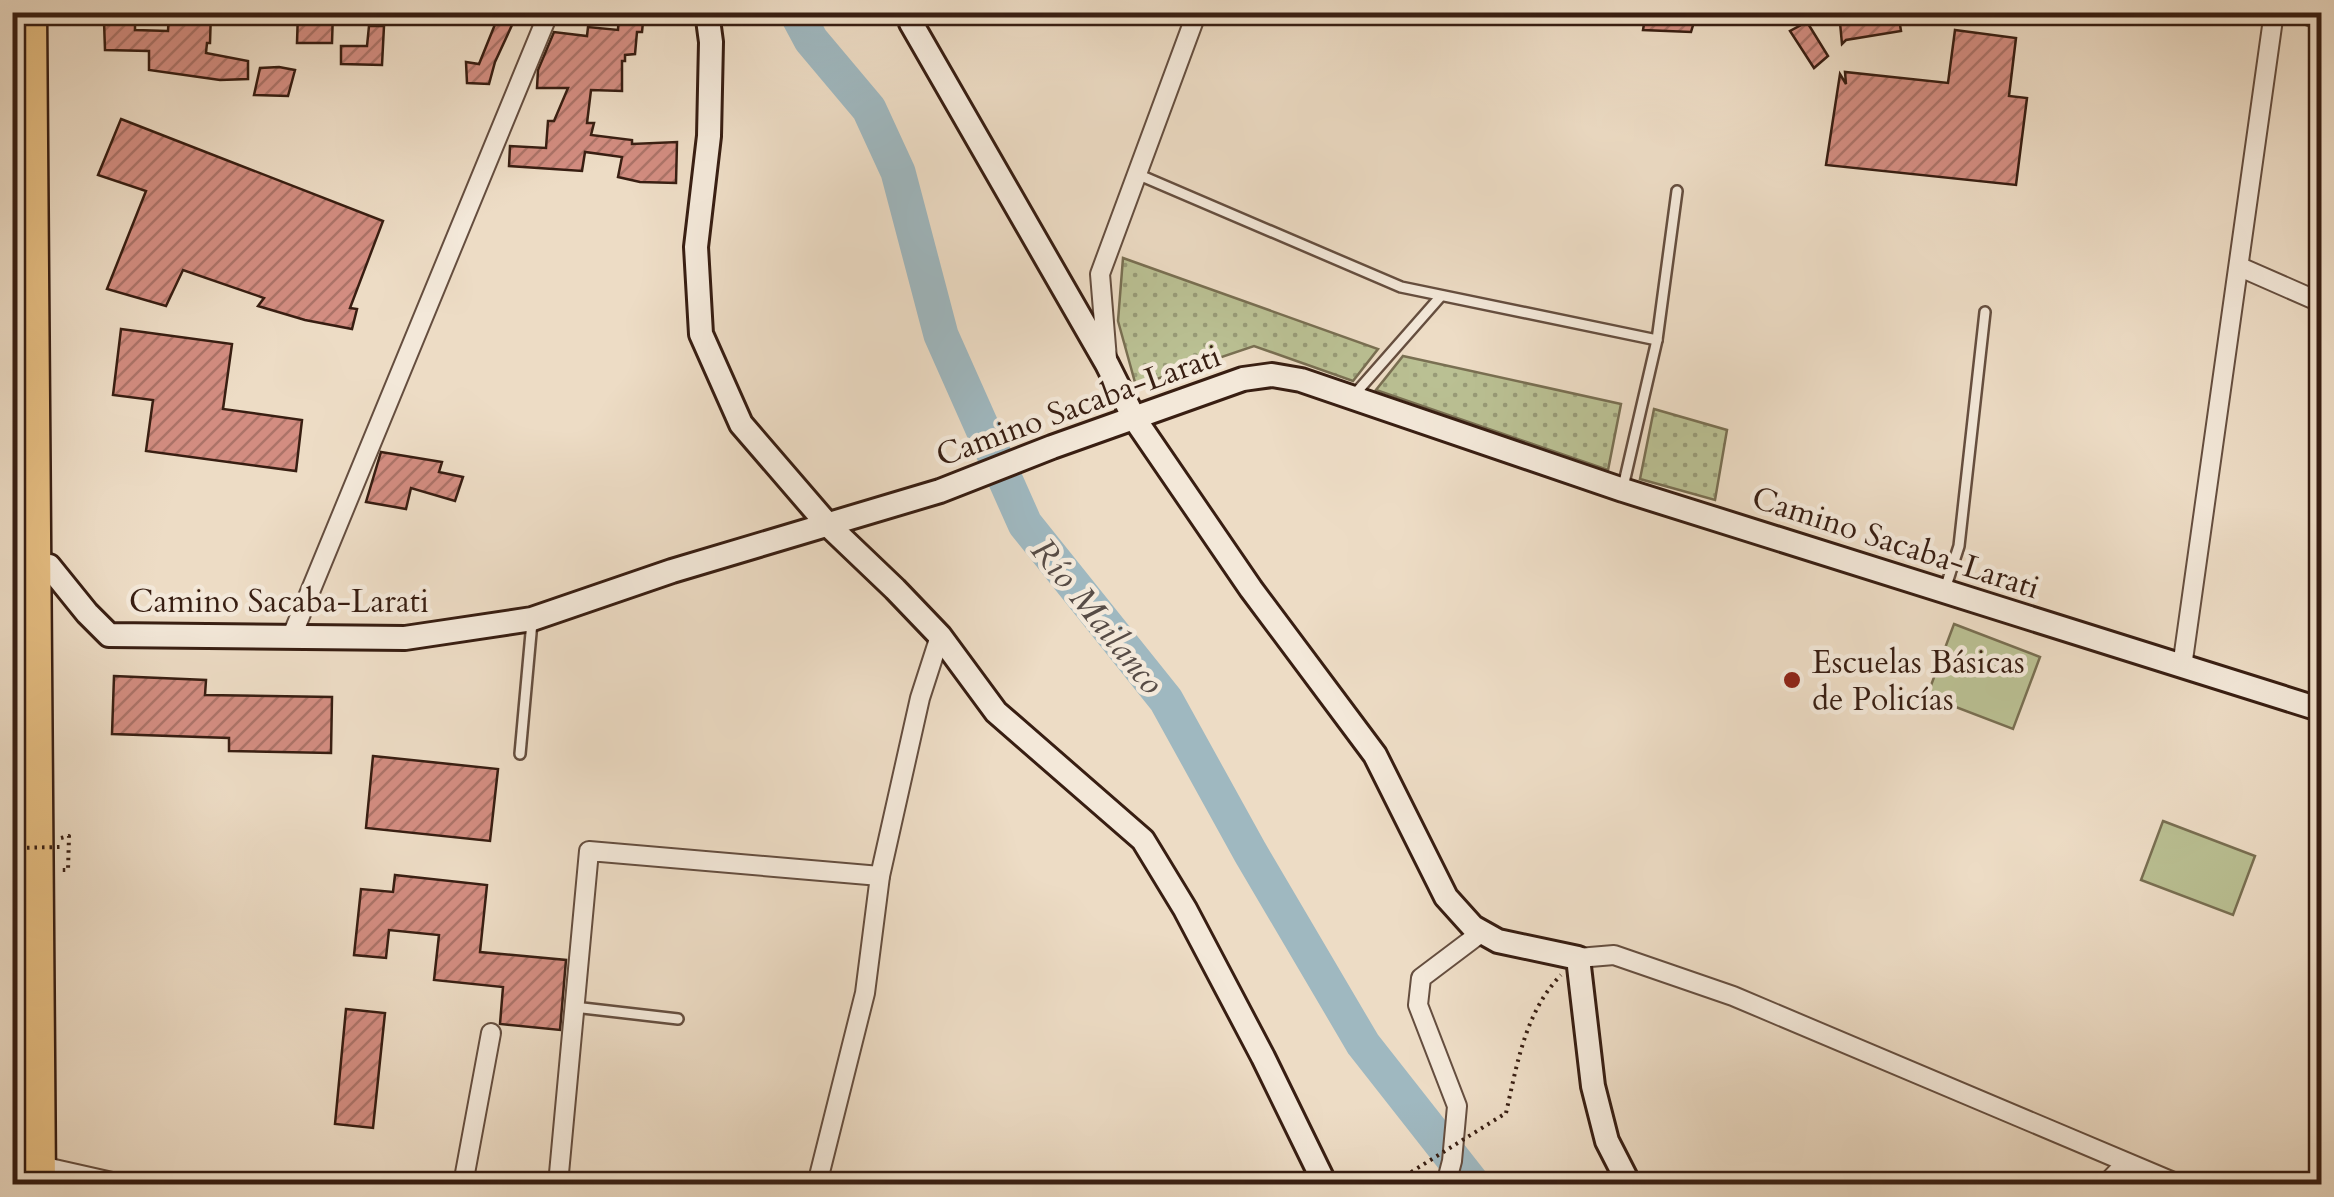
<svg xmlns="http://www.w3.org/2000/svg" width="2334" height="1197" viewBox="0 0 2334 1197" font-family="Cardo,serif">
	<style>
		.green { fill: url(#green-dots); stroke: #796f52; stroke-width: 2.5 }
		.pitch { fill: #bac093; stroke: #796f52; stroke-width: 2.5 }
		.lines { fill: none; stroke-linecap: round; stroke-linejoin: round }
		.river { stroke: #9fb8c0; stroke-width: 35 }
		.building { fill: url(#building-hatch); stroke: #381e12; stroke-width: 2.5 }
		.lane-casing { stroke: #654e3f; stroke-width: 14 }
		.street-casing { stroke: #654e3f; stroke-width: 22 }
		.secondary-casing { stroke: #381e12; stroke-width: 28 }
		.highway-casing { stroke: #381e12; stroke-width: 35 }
		.path { stroke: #381e12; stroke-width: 4; stroke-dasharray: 2.5 5; stroke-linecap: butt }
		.lane { stroke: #f3e8d9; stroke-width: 9 }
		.street { stroke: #f3e8d9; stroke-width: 18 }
		.secondary { stroke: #f3e8d9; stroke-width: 22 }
		.highway { stroke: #e6be82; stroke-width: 30 }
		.path-bridge { stroke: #381e12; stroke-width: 4; stroke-dasharray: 2.5 5; stroke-linecap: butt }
		.poi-dot { fill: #8f2418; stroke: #f3e8d9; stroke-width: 4 }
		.labels { text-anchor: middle; stroke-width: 9; stroke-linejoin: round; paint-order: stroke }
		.street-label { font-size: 32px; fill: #381e12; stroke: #f3e8d9 }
		.poi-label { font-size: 32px; fill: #381e12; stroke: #f3e8d9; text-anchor: start }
		.water-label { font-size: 35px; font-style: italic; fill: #574c46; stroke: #f3e8d9 }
	</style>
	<defs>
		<pattern id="green-dots" width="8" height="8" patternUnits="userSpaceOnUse" patternTransform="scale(2.5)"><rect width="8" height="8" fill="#bac093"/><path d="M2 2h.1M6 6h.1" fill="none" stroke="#989b77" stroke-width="1.8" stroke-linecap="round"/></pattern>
		<pattern id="building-hatch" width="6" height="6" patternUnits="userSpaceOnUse" patternTransform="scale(2.5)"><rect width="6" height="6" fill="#d38d81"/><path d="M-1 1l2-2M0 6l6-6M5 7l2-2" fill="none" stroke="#ac7368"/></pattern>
	</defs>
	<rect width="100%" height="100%" fill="#eddcc5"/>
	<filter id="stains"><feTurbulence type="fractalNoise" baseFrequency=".002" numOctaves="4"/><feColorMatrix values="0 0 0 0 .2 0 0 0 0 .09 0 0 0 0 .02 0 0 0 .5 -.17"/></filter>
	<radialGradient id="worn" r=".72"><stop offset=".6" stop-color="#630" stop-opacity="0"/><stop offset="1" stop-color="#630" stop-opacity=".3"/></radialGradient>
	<g class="green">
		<polygon points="1123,258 1378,349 1353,381 1254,346 1136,386 1118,321"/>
		<polygon points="1403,356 1621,404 1608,470 1376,390"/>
		<polygon points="1654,409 1727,430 1715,500 1640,479"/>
	</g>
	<g class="pitch">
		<polygon points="1954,624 2040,657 2013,729 1927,696"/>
		<polygon points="2163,821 2255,856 2233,915 2141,880"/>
	</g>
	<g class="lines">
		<polyline class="river" points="796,12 811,40 869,109 898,172 941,335 1025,524 1166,700 1250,852 1363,1044 1473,1184"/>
	</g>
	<g class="building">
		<polygon points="169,12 211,12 210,43 207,43 206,53 248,61 248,79 220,80 149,70 149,51 105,50 104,21 135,21 135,30 168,31"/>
		<polygon points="298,12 333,12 332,43 297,43"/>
		<polygon points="500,12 518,12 495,62 489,84 467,83 466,62 479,64"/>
		<polygon points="619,12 644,12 642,32 637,32 635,54 625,55 625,61 622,61 622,91 591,90 587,123 594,123 591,135 632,140 632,144 677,142 676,183 640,182 618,177 622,157 585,152 582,171 509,166 510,146 546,148 548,121 554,121 568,88 537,88 538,70 554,32 587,36 588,27 618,30"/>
		<polygon points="1646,12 1697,12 1691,32 1643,30"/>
		<polygon points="1839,12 1898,12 1901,31 1846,40 1842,44"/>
		<polygon points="1807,22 1828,56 1814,68 1790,31"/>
		<polygon points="369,26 384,26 382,65 341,64 341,46 367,46"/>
		<polygon points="1955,30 2016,38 2009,96 2027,98 2016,185 1826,165 1840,74 1846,84 1845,72 1948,83"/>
		<polygon points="279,67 295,70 288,96 254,95 260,68"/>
		<polygon points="121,119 383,221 350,308 357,309 352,329 305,320 258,306 264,298 183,270 166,306 107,289 146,191 98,175"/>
		<polygon points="121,329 232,344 223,409 302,420 296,471 146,451 153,400 113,395"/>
		<polygon points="381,452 442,462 439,472 463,477 455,501 411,488 406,509 366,502"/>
		<polygon points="114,676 206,680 205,695 332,697 331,753 229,751 229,738 112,734"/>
		<polygon points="373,756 498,769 490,841 366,828"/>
		<polygon points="395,875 487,885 480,952 566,960 560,1030 500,1024 503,987 434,980 439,935 389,930 386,958 354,955 361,889 393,892"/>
		<polygon points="346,1009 385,1013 373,1128 335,1124"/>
	</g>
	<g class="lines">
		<g class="lane-casing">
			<g id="lane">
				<polyline points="1137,174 1401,287 1657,340"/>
				<polyline points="1354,395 1441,296"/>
				<polyline points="1623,487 1657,340 1677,191"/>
				<polyline points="1945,589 1959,546 1985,312"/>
				<polyline points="520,754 532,622"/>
				<polyline points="574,1007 678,1019"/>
			</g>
		</g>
		<g class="street-casing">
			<g id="street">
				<polyline points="2300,12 2322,21"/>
				<polyline points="2240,267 2322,303"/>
				<polyline points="1107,359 1100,274 1197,12"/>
				<polyline points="291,638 549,12"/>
				<polyline points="2182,667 2274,12"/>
				<polyline points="1578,958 1614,955 1733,996 2178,1184"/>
				<polyline points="41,1166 121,1184"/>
				<polyline points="463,1184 491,1033"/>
				<polyline points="558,1184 589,851 880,876"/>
				<polyline points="817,1184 865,993 880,876 920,698 940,636"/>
				<polyline points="1446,1184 1452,1161 1457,1106 1418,1005 1421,978 1482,932"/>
				<polyline points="2106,1184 2126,1163"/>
			</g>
		</g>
		<g class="secondary-casing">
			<g id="secondary">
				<polyline points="707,12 711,42 709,136 696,247 701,334 741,424 828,525 895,589 940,636 996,712 1143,840 1185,909 1263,1057 1325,1184"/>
				<polyline points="911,12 911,23 1107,364 1134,418 1251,589 1375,755 1446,897 1473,927 1498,941 1578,958 1593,1086 1607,1141 1629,1184"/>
				<polyline points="12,565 49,566 87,613 109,635 405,638 532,619 672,571 940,491 1052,447 1243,379 1272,375 1301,380 1623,490 2322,710"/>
			</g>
		</g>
		<g class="highway-casing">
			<polyline id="highway" points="31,12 40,1184"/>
		</g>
		<g class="path">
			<polyline points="61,838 69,836 68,870 61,870"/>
			<path d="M1506 1113C1517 1065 1525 1012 1561 975"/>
		</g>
		<use href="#lane" class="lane"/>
		<use href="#street" class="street"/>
		<use href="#secondary" class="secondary"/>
		<use href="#highway" class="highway"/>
		<g class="path-bridge">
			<polyline points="12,848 60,847"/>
			<polyline points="1392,1184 1506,1113"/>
		</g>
	</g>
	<circle class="poi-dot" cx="1792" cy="680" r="10"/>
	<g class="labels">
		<g class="street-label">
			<text transform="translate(1078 405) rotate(-20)" y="11">Camino Sacaba-Larati</text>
			<text transform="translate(1896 542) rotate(18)" y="11">Camino Sacaba-Larati</text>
			<text x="279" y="612">Camino Sacaba-Larati</text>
		</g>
		<g class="poi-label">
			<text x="1812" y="673">Escuelas Básicas<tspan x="1812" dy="37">de Policías</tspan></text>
		</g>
		<g class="water-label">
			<text transform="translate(1098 616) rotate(51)" y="12">Río Mailanco</text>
		</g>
	</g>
	<rect width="2334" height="1197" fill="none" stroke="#eddcc5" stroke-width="50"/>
	<rect x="15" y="15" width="2304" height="1167" fill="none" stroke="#381e12" stroke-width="5"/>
	<rect x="25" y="25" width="2284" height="1147" fill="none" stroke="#381e12" stroke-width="2.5"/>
	<rect width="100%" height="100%" filter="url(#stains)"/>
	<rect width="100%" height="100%" fill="url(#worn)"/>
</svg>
